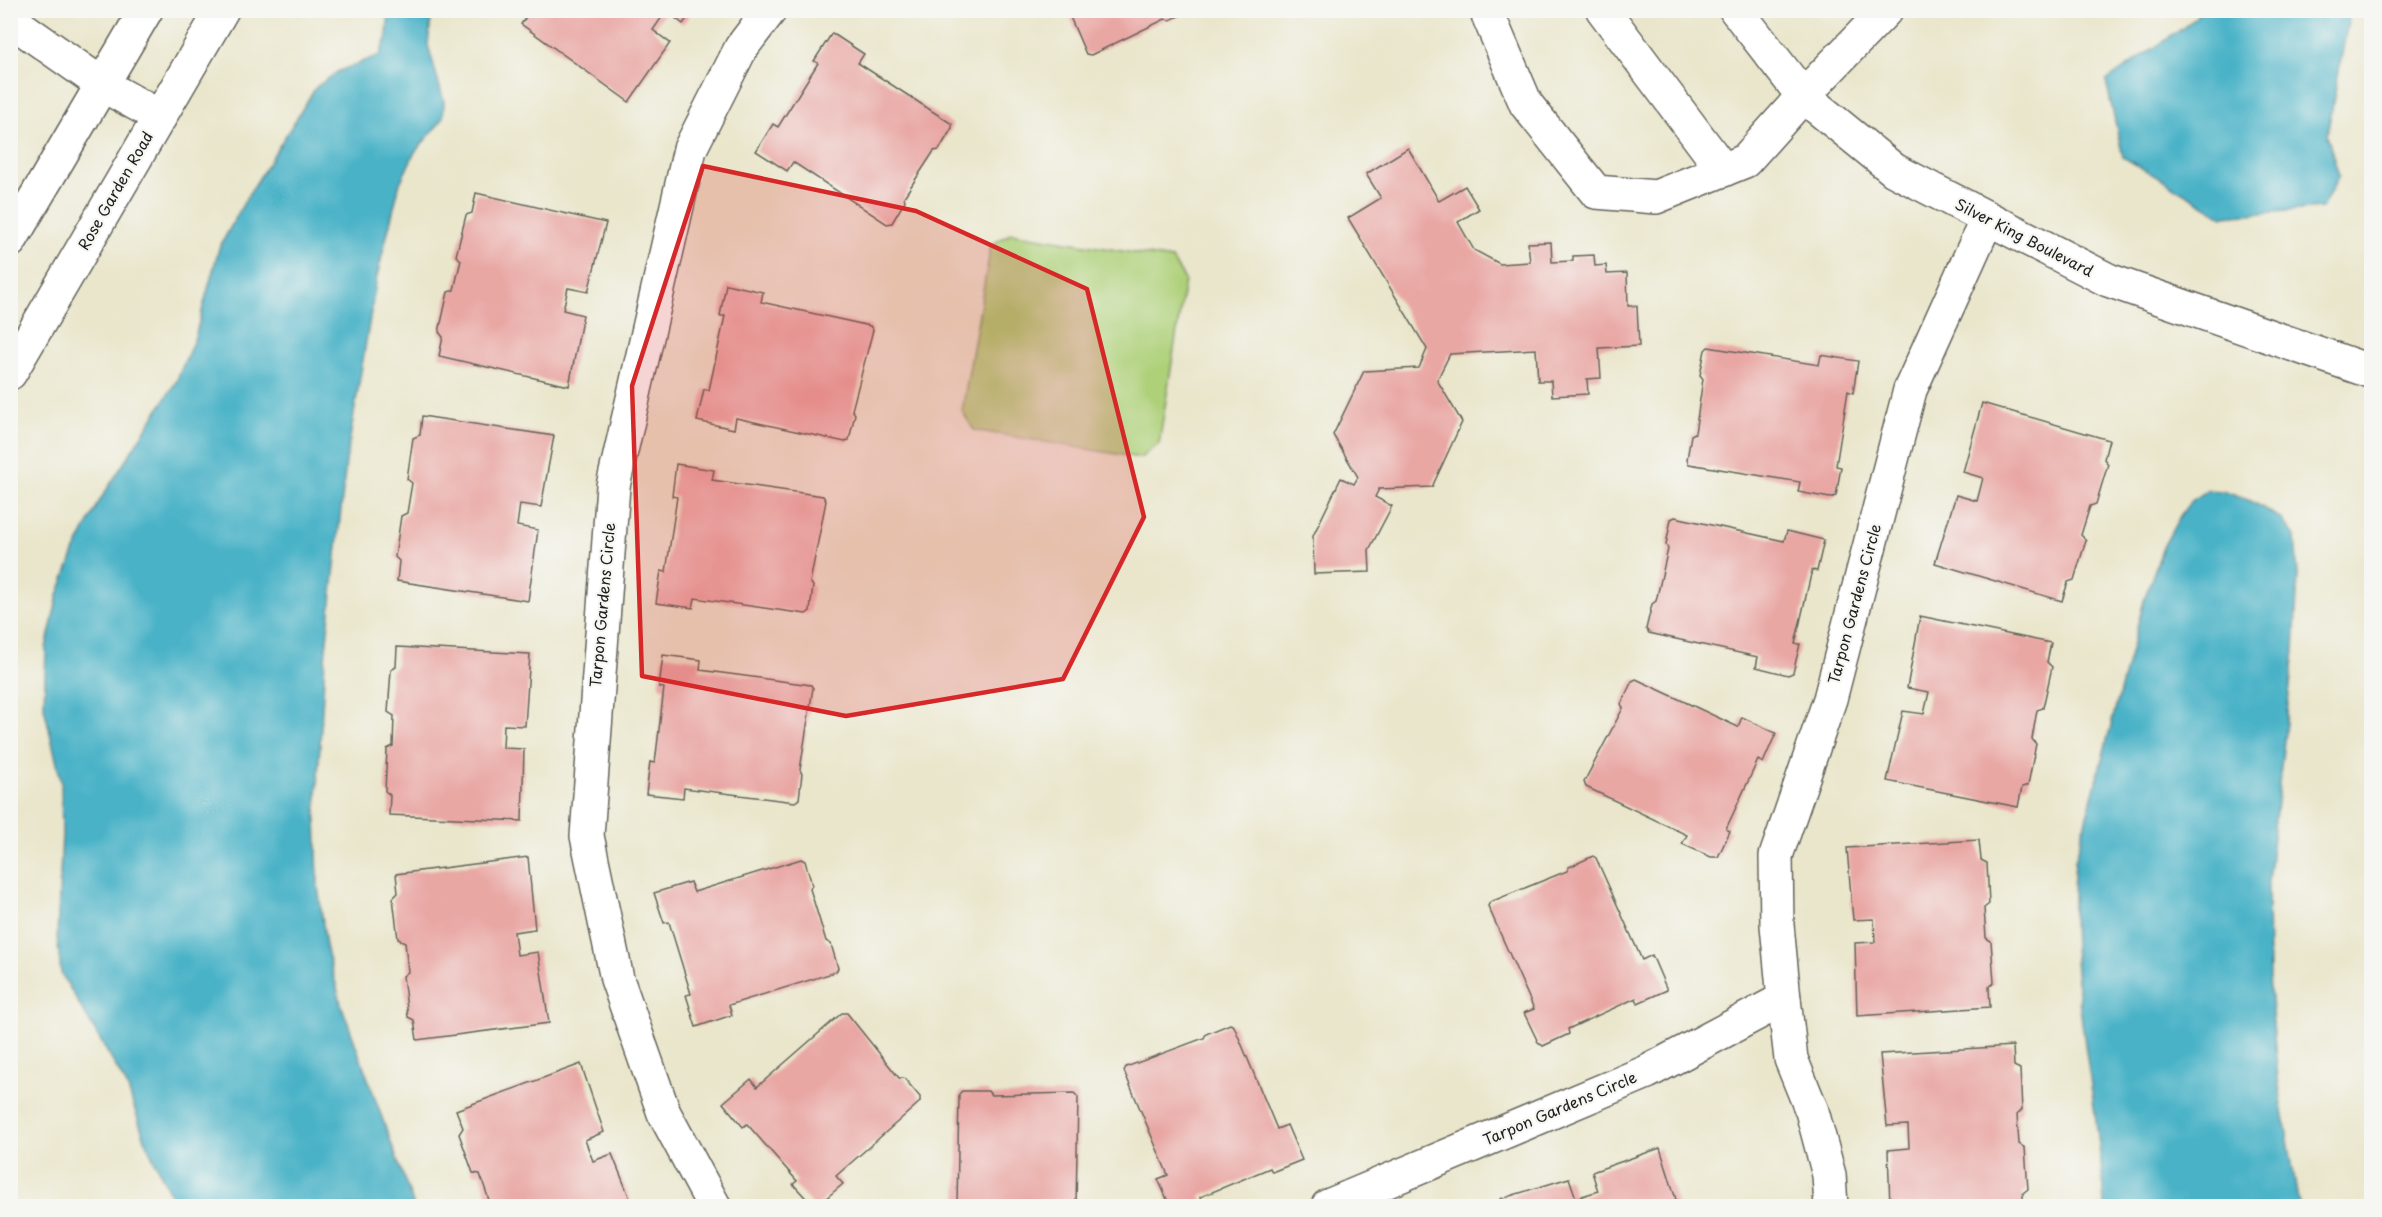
<svg xmlns="http://www.w3.org/2000/svg" width="2382" height="1217" viewBox="0 0 2382 1217" font-family="'Playpen Sans',sans-serif">
	<style>
		.green { fill: #add078; stroke: #64764a; stroke-width: 1.5 }
		.water { fill: #49b2c7; stroke: #326772; stroke-width: 1.5 }
		.building { fill: #e9a7a4 }
		.lines { fill: none; stroke-linecap: round; stroke-linejoin: round }
		.minor-casing { stroke: #64635a; stroke-width: 36 }
		.minor { stroke: #fff; stroke-width: 33 }
		.marked { fill: #d62828; fill-opacity: 0.2; stroke: #d62828; stroke-width: 4.5; stroke-linejoin: round }
		.labels { text-anchor: middle; stroke-width: 4.5; stroke-linejoin: round; paint-order: stroke }
		.street-label { font-size: 15px; fill: #1c1c1c; stroke: #f6f6f2 }
	</style>
	<rect width="100%" height="100%" fill="#f6f6f2"/>
	<filter id="ink" filterUnits="userSpaceOnUse"><feTurbulence type="fractalNoise" baseFrequency=".0167" numOctaves="2"/><feDisplacementMap in="SourceGraphic" scale="12" xChannelSelector="R" yChannelSelector="G"/><feConvolveMatrix kernelMatrix="1 2 1 2 8 2 1 2 1" color-interpolation-filters="sRGB"/></filter>
	<filter id="wash" filterUnits="userSpaceOnUse"><feTurbulence type="fractalNoise" baseFrequency=".008" numOctaves="4" result="noise"/><feDisplacementMap in="SourceGraphic" scale="24" xChannelSelector="R" yChannelSelector="G"/><feGaussianBlur stdDeviation="1.35" result="paint"/><feColorMatrix in="noise" values="0 0 0 0 0 0 0 0 0 0 0 0 0 0 0 0 0 1.4 0 .05"/><feComposite in="paint" operator="in"/></filter>
	<g filter="url(#wash)">
		<rect width="100%" height="100%" fill="#eae6cc"/>
		<polygon class="green" points="1011,233 1172,259 1185,280 1159,444 1140,458 974,430 962,411 991,245"/>
		<g class="water">
			<polygon points="389,11 434,11 431,19 428,45 444,102 443,119 415,152 400,183 377,276 346,462 325,659 316,812 318,886 326,946 341,1004 414,1206 176,1206 146,1143 127,1086 61,973 57,937 62,834 61,781 44,707 46,648 58,595 75,550 100,500 176,382 195,337 219,248 246,199 316,87 339,71 380,55 387,36"/>
			<polygon points="2201,11 2350,11 2327,135 2339,176 2322,208 2223,216 2123,157 2106,81 2190,23"/>
			<path d="M2208 490 2222 491 2251 501 2282 519 2295 537 2298 575 2294 651 2268 882 2269 978 2278 1080 2299 1206H2104C2099 1091 2064 977 2075 861L2145 597 2163 547 2180 516 2190 502Z"/>
		</g>
		<g id="blocks">
			<g class="building">
				<polygon points="531,10 693,10 683,24 666,11 653,30 670,43 629,102 521,24"/>
				<polygon points="1067,10 1192,10 1170,20 1165,19 1091,55 1086,54"/>
				<polygon points="832,33 864,54 858,63 952,124 952,128 939,150 934,151 904,197 905,201 892,223 887,224 793,162 787,171 756,151 773,124 778,127 818,63 814,61"/>
				<polygon points="1408,148 1439,201 1465,186 1479,209 1458,222 1474,250 1500,264 1530,262 1528,243 1551,242 1552,262 1573,261 1573,256 1594,255 1595,266 1606,265 1607,274 1627,273 1628,306 1637,306 1639,346 1599,348 1601,378 1587,379 1588,394 1552,396 1551,381 1538,381 1536,349 1450,354 1437,380 1462,422 1432,487 1379,489 1375,497 1392,506 1369,550 1370,572 1314,574 1313,536 1341,478 1354,484 1358,477 1333,435 1364,371 1419,368 1427,349 1348,218 1381,198 1366,174"/>
				<polygon points="476,193 606,223 588,292 568,288 563,310 583,315 569,386 439,356 443,337 439,332 448,292 454,290 461,260 456,256 466,215 472,213"/>
				<polygon points="726,284 763,292 761,302 870,326 873,330 852,410 855,414 849,440 845,442 736,418 734,429 697,421 704,389 709,390 725,316 720,316"/>
				<polygon points="1708,347 1819,365 1821,355 1858,361 1853,393 1848,391 1836,466 1841,467 1836,496 1830,498 1798,492 1800,482 1689,464 1687,460 1691,435 1695,433 1703,379 1700,375 1705,350"/>
				<polygon points="1982,403 2109,440 2104,459 2108,464 2096,504 2090,506 2081,535 2086,540 2074,580 2068,582 2062,601 1935,563 1956,495 1977,501 1983,478 1963,472"/>
				<polygon points="422,416 554,436 541,507 520,504 517,526 538,530 528,601 397,581 399,561 395,557 401,516 407,513 412,483 407,479 413,438 420,435"/>
				<polygon points="676,464 714,470 712,480 823,496 826,501 810,582 813,586 810,611 806,614 695,598 693,608 656,603 661,571 666,572 677,497 672,496"/>
				<polygon points="1675,517 1784,541 1787,531 1824,540 1817,571 1812,570 1795,644 1800,644 1793,673 1788,675 1756,667 1758,657 1649,633 1646,629 1652,604 1656,601 1668,549 1666,545 1671,519"/>
				<polygon points="1920,616 2051,643 2047,662 2052,667 2043,708 2037,710 2032,739 2036,744 2028,785 2022,787 2018,807 1887,781 1903,711 1924,714 1929,692 1907,688"/>
				<polygon points="397,647 530,654 525,726 504,725 503,748 524,749 522,821 389,815 390,795 385,791 387,749 393,746 394,716 388,712 391,670 396,667"/>
				<polygon points="663,655 701,660 700,670 811,685 813,688 800,770 802,774 799,799 795,802 684,788 683,798 646,794 650,762 655,763 664,688 659,687"/>
				<polygon points="1636,679 1738,727 1742,717 1776,733 1763,763 1758,760 1726,829 1730,831 1718,857 1711,857 1682,844 1687,835 1586,787 1584,782 1623,708 1621,704 1632,681"/>
				<polygon points="1979,840 1981,860 1987,863 1989,904 1984,908 1986,938 1991,941 1994,983 1989,987 1990,1007 1857,1016 1855,943 1875,942 1874,919 1853,920 1847,848"/>
				<polygon points="1593,856 1596,858 1642,960 1652,955 1667,990 1638,1003 1636,998 1568,1029 1569,1034 1543,1046 1538,1042 1524,1013 1534,1009 1488,906 1490,902 1567,871 1569,867"/>
				<polygon points="528,857 535,929 514,932 517,955 538,952 549,1023 417,1040 414,1020 408,1017 403,976 408,972 405,942 398,939 393,898 398,893 396,874"/>
				<polygon points="801,859 805,861 812,885 810,889 826,941 831,944 838,968 836,972 729,1005 732,1015 696,1027 686,995 691,994 669,922 664,923 654,893 690,882 694,892"/>
				<polygon points="842,1013 847,1013 899,1078 904,1078 920,1097 920,1102 836,1176 843,1184 817,1206 813,1206 793,1184 797,1181 747,1124 743,1127 723,1103 751,1079 757,1087"/>
				<polygon points="1230,1024 1234,1026 1277,1129 1287,1125 1302,1160 1272,1172 1270,1168 1200,1197 1203,1202 1190,1206 1170,1206 1158,1179 1168,1175 1124,1071 1126,1067 1204,1038 1206,1034"/>
				<polygon points="2013,1046 2014,1066 2020,1069 2022,1110 2017,1115 2019,1144 2025,1148 2028,1189 2023,1193 2023,1206 1890,1206 1888,1150 1909,1148 1908,1125 1887,1126 1880,1054"/>
				<polygon points="581,1064 604,1132 585,1140 593,1161 612,1154 633,1206 487,1206 490,1203 480,1174 473,1173 459,1134 463,1128 456,1110"/>
				<polygon points="962,1091 988,1091 991,1095 1074,1093 1078,1097 1076,1206 957,1206 959,1094"/>
				<polygon points="1660,1148 1678,1206 1503,1206 1500,1199 1569,1178 1576,1198 1598,1191 1592,1172"/>
			</g>
		</g>
	</g>
	<g filter="url(#ink)">
		<use href="#blocks" fill-opacity="0" stroke="#64635a" stroke-width="1.5"/>
		<g class="lines">
			<g class="minor-casing">
				<g id="minor">
					<polyline points="1486,10 1526,104 1596,192 1656,197 1745,161 1803,96 1886,10"/>
					<polyline points="1603,10 1723,170"/>
					<polyline points="1736,10 1803,96 1894,170 2108,280 2372,372"/>
					<polyline points="10,15 22,28 103,85 160,117"/>
					<polyline points="10,241 146,10"/>
					<polyline points="10,373 222,10"/>
					<polyline points="1784,999 1791,1059 1812,1111 1829,1175 1831,1206"/>
					<polyline points="714,1206 664,1113 617,979 587,836 613,486 690,149 741,48 770,10"/>
					<polyline points="1328,1206 1647,1072 1784,999 1777,925 1776,856 1830,699 1910,390 1987,219"/>
				</g>
			</g>
			<use href="#minor" class="minor"/>
		</g>
	</g>
	<path class="marked" d="M703 166 916 211 1087 289 1144 517 1063 679 846 716 642 676 632 386Z"/>
	<g class="labels">
		<g class="street-label">
			<text transform="translate(116 191) rotate(-60)" y="5">Rose Garden Road</text>
			<text transform="translate(2024 238) rotate(27)" y="5">Silver King Boulevard</text>
			<text transform="translate(1855 604) rotate(-75)" y="5">Tarpon Gardens Circle</text>
			<text transform="translate(603 605) rotate(-85)" y="5">Tarpon Gardens Circle</text>
			<text transform="translate(1560 1109) rotate(-23)" y="5">Tarpon Gardens Circle</text>
		</g>
	</g>
	<rect width="2382" height="1217" fill="none" stroke="#f6f6f2" stroke-width="36"/>
</svg>
